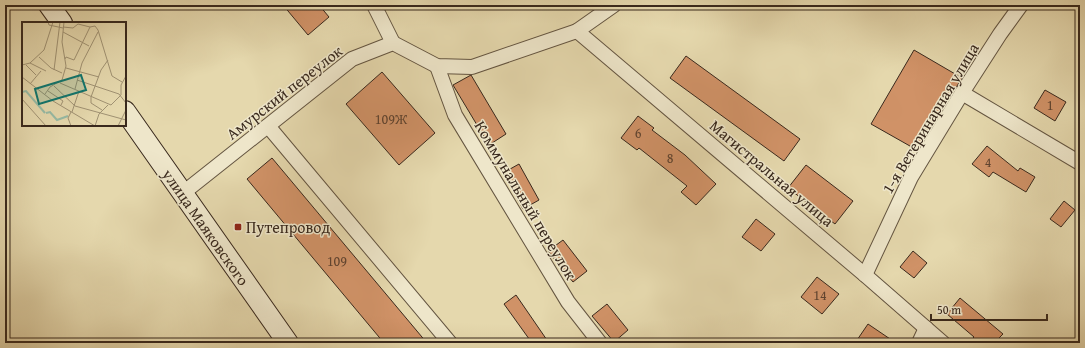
<svg xmlns="http://www.w3.org/2000/svg" width="1085" height="348" viewBox="0 0 1085 348" font-family="'Gentium Book Plus',serif">
	<style>
		.building { fill: #d09267; stroke: #39291d }
		.lines { fill: none; stroke-linecap: round; stroke-linejoin: round }
		.minor-casing { stroke: #645541; stroke-width: 16 }
		.secondary-casing { stroke: #39291d; stroke-width: 22 }
		.minor { stroke: #eee6ca; stroke-width: 14 }
		.secondary { stroke: #eee6ca; stroke-width: 20 }
		.poi-dot { fill: #8f2418; stroke: #eee6ca; stroke-width: 1.5 }
		.labels { text-anchor: middle; stroke-width: 3; stroke-linejoin: round; paint-order: stroke }
		.number-label { font-size: 14px; fill: #5f4330 }
		.street-label { font-size: 16px; fill: #39291d; stroke: #eee6ca }
		.poi-label { font-size: 16px; fill: #39291d; stroke: #eee6ca; text-anchor: start }
		.inset-river { fill: none; stroke: #96bba6; stroke-width: 2 }
		.inset-road { fill: none; stroke: #a09273; stroke-width: 1 }
		.view { fill: #0f766e; fill-opacity: 0.15; stroke: #0f766e; stroke-width: 2 }
		.inset-edge { fill: none; stroke: #39291d; stroke-width: 2 }
	</style>
	<rect width="100%" height="100%" fill="#e5d8ad"/>
	<filter id="stains"><feTurbulence type="fractalNoise" baseFrequency=".005" numOctaves="4"/><feColorMatrix values="0 0 0 0 .2 0 0 0 0 .09 0 0 0 0 .02 0 0 0 .5 -.17"/></filter>
	<radialGradient id="worn" r=".72"><stop offset=".6" stop-color="#630" stop-opacity="0"/><stop offset="1" stop-color="#630" stop-opacity=".3"/></radialGradient>
	<g class="building">
		<polygon points="283,5 319,5 329,17 308,35"/>
		<polygon points="914,50 962,78 917,150 871,124"/>
		<polygon points="686,56 800,139 784,161 670,78"/>
		<polygon points="382,72 435,133 399,165 346,104"/>
		<polygon points="471,75 506,134 489,145 453,85"/>
		<polygon points="1045,90 1066,102 1055,121 1034,108"/>
		<polygon points="638,116 654,128 652,130 685,155 716,184 696,205 681,192 687,186 639,148 637,150 621,138"/>
		<polygon points="987,146 1018,171 1020,168 1035,177 1026,192 993,172 989,177 972,164"/>
		<polygon points="272,158 427,343 384,343 247,179"/>
		<polygon points="519,164 539,200 523,209 503,173"/>
		<polygon points="806,165 853,201 835,224 788,188"/>
		<polygon points="1064,201 1075,210 1061,227 1050,219"/>
		<polygon points="756,219 775,234 761,251 742,237"/>
		<polygon points="563,240 587,271 573,282 548,251"/>
		<polygon points="913,251 927,263 914,278 900,267"/>
		<polygon points="817,277 839,294 822,314 801,297"/>
		<polygon points="516,295 549,343 532,343 504,304"/>
		<polygon points="960,298 1003,334 994,343 968,343 974,337 947,314"/>
		<polygon points="607,304 628,330 614,342 592,316"/>
		<polygon points="868,324 896,343 855,343"/>
	</g>
	<g class="lines">
		<g class="minor-casing">
			<g id="minor">
				<polyline points="374,5 393,43"/>
				<polyline points="577,31 865,275 943,343"/>
				<polyline points="437,66 455,115 568,302 600,343"/>
				<polyline points="962,93 1080,163"/>
				<polyline points="268,126 450,343"/>
				<polyline points="183,193 352,59 393,43 437,66 472,67 577,31 614,5"/>
				<polyline points="865,275 911,177 962,93 1000,34 1021,5"/>
				<polyline points="919,343 926,328"/>
			</g>
		</g>
		<g class="secondary-casing">
			<g id="secondary">
				<polyline points="49,5 62,23"/>
				<polyline points="125,111 288,343"/>
			</g>
		</g>
		<use href="#minor" class="minor"/>
		<use href="#secondary" class="secondary"/>
	</g>
	<rect class="poi-dot" x="234" y="223" width="8" height="8" rx="2"/>
	<g class="labels">
		<g class="number-label">
			<text x="1050" y="110">1</text>
			<text x="391" y="124">109Ж</text>
			<text x="638" y="138">6</text>
			<text x="670" y="163">8</text>
			<text x="988" y="167">4</text>
			<text x="337" y="266">109</text>
			<text x="820" y="300">14</text>
		</g>
		<g class="street-label">
			<text transform="translate(284 92) rotate(-38)" y="6">Амурский переулок</text>
			<text transform="translate(930 118) rotate(-59)" y="6">1-я Ветеринарная улица</text>
			<text transform="translate(772 173) rotate(40)" y="6">Магистральная улица</text>
			<text transform="translate(526 200) rotate(59)" y="6">Коммунальный переулок</text>
			<text transform="translate(206 227) rotate(55)" y="6">улица Маяковского</text>
		</g>
		<g class="poi-label">
			<text x="246" y="233">Путепровод</text>
		</g>
	</g>
	<g transform="translate(22 22)">
		<rect width="104" height="104" fill="#e5d8ad"/>
		<path class="inset-river" d="M0 70 4 69 23 91M24 91 28 90 35 98 46 94"/>
		<path class="inset-road" d="M26 0 27 3 41 6M41 5 51 6 56 2 68 5 52 38 44 35 43 37M68 5 73 4 76 8 90 54 100 60M41 10 67 24M17 35 29 46 40 51M8 41 24 49M0 43 8 41 22 28 31 0M4 43 14 53M44 46 77 55M32 48 38 0M0 55 31 79 73 104M55 58 97 72 104 81M38 61 89 83 99 73V63L104 54M8 62 19 49M32 64 53 84 104 98M53 67 60 41 76 10M26 69 41 79 39 83M23 72 28 65 40 58 44 44 40 20 42 0M69 75 79 48 86 38M69 75V81L80 88M0 77 24 104M49 90 46 96 49 104M50 90 57 69M73 104 77 92 86 83M96 104 104 88"/>
		<path class="view" d="M59 53 64 68 17 82 13 67Z"/>
		<rect width="104" height="104" class="inset-edge"/>
	</g>
	<rect width="1085" height="348" fill="none" stroke="#e5d8ad" stroke-width="20"/>
	<rect x="6" y="6" width="1073" height="336" fill="none" stroke="#39291d" stroke-width="2"/>
	<rect x="10" y="10" width="1065" height="328" fill="none" stroke="#39291d"/>
	<path d="M931 314v6h116v-6" fill="none" stroke="#39291d" stroke-width="2"/>
	<text x="937" y="314" font-size="12" fill="#39291d" stroke="#eee6ca" stroke-width="3" paint-order="stroke">50 m</text>
	<rect width="100%" height="100%" filter="url(#stains)"/>
	<rect width="100%" height="100%" fill="url(#worn)"/>
</svg>
